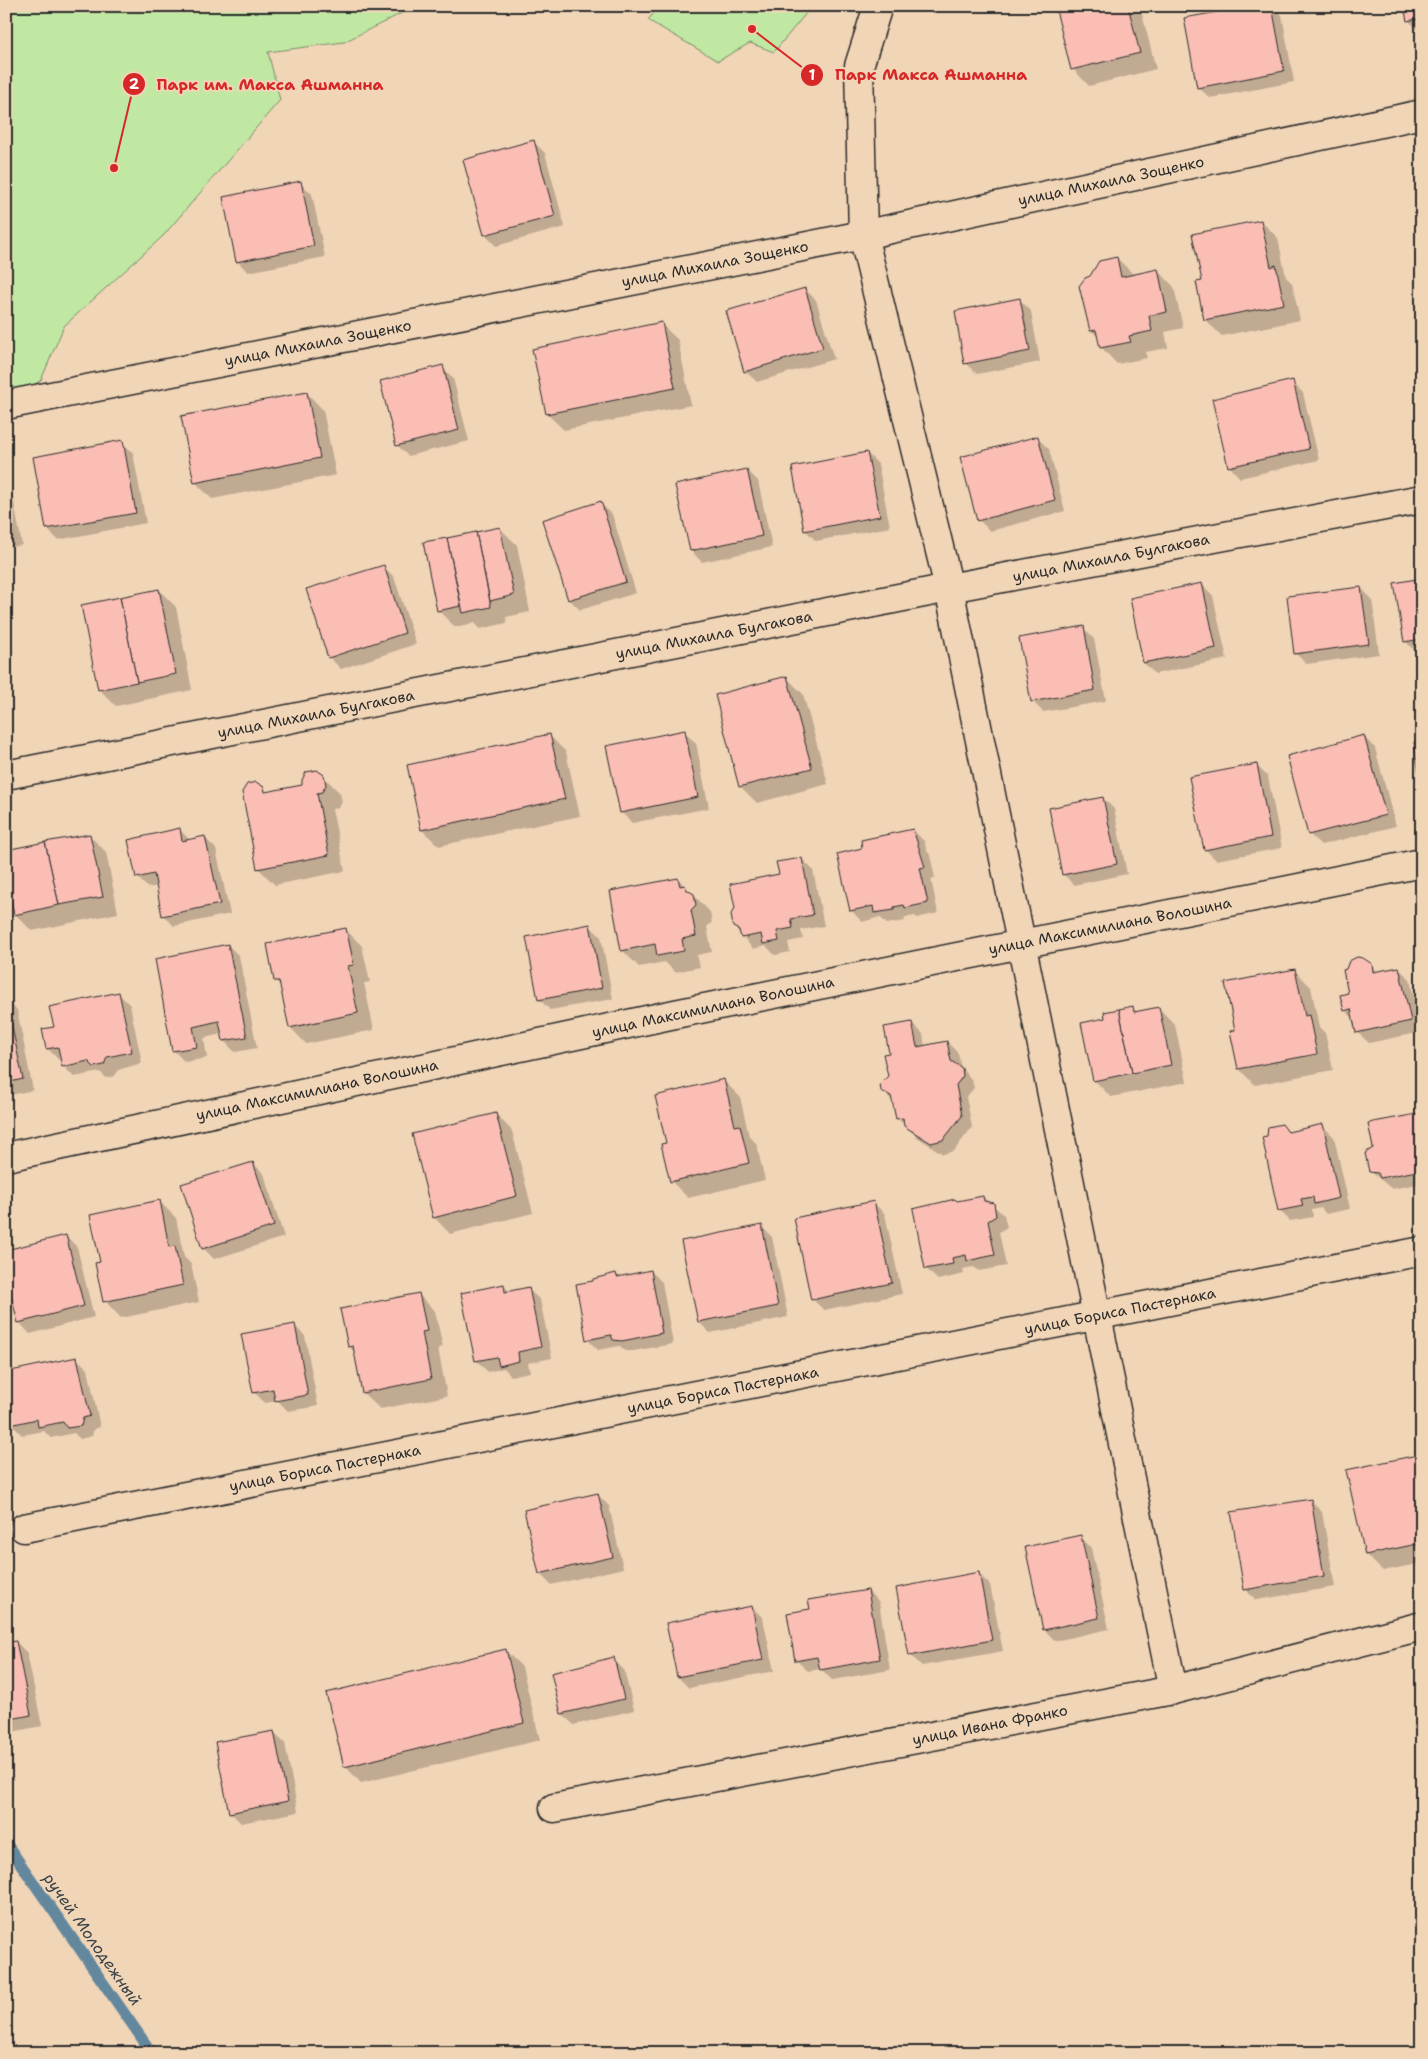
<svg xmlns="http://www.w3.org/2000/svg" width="1428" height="2059" viewBox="0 0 1428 2059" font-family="'Shantell Sans',sans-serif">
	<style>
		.green { fill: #c0e8a3; stroke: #768a67 }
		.shadow { fill: #0003 }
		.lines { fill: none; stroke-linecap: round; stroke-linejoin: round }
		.stream { stroke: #64889e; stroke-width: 11 }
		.building { fill: #fabeb5; stroke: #2b2b2b }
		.minor-casing { stroke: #2b2b2b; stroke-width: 31 }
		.minor { stroke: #f1d5b7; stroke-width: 28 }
		.labels { text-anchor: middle; stroke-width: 4; stroke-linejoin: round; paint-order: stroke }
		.street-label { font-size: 15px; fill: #2b2b2b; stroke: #f1d5b7 }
		.water-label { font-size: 16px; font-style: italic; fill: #394248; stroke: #f1d5b7 }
		.leader { fill: none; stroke: #d62828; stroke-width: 2 }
		.callout-dot { fill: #d62828; stroke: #f1d5b7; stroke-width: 2 }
		.mark-label { font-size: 15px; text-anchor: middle; font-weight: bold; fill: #fff }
		.callout-label { font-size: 16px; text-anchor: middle; font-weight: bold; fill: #d62828; stroke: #f1d5b7; stroke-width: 4; stroke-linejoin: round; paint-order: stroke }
	</style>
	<rect width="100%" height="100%" fill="#f1d5b7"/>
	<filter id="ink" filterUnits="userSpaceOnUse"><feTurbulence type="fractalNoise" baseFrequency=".02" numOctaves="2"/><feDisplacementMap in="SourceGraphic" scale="10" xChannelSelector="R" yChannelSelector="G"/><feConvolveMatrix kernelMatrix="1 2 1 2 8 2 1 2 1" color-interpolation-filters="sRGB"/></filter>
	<g filter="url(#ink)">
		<g class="green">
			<polygon points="6,6 416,6 344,42 268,52 280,100 163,236 64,326 41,380 6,405"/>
			<polygon points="647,6 812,6 774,52 750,43 718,61 648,20 656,10"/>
		</g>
		<g class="shadow">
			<polygon points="1057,6 1140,6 1156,69 1089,86 1073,69"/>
			<polygon points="1258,6 1273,6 1282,15 1294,82 1210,98 1198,87"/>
			<polygon points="1422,6 1422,31 1419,31 1408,20"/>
			<polygon points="534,142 545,153 565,227 496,246 485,235"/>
			<polygon points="300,183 312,194 325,257 248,272 237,261"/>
			<polygon points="1261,221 1278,238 1286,277 1292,283 1300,320 1222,336 1205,320 1203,282"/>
			<polygon points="1117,258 1134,275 1158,270 1174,287 1183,328 1165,332 1168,348 1145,352 1147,358 1117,364 1101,347 1099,338 1091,330 1090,278"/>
			<polygon points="805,289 816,300 834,359 757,382 745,371"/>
			<polygon points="1020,300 1031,311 1040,362 977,374 966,363"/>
			<polygon points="661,324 678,340 691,405 564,430 547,414 534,350"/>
			<polygon points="442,367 453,378 469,441 408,456 397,445"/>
			<polygon points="1292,382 1303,393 1319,460 1240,478 1229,466"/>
			<polygon points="307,393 323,410 336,475 212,499 195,482"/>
			<polygon points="1037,438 1049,449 1065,511 990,531 979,520"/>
			<polygon points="122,442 133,453 146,523 58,540 47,529"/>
			<polygon points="867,453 878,464 890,527 816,541 805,530"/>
			<polygon points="747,470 758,481 772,547 702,562 691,551"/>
			<polygon points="6,477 10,481 22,545 6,548"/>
			<polygon points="600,503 612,514 636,593 580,610 569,599"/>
			<polygon points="500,528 517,545 530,612 506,617 507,623 480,629 475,623 455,627 438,610 425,543"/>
			<polygon points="383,566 394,577 416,644 341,669 330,658 308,590"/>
			<polygon points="1422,579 1422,652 1416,652 1405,641"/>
			<polygon points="1202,584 1213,596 1227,659 1155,674 1144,663"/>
			<polygon points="1361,588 1372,599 1379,654 1307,664 1295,653"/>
			<polygon points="159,590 176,607 192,690 116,706 99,689"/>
			<polygon points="1083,628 1094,639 1106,701 1043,712 1032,701"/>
			<polygon points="787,678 803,694 828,784 757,803 740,786"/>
			<polygon points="684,732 696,743 709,808 632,823 621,812"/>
			<polygon points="550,736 566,752 580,816 439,846 422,830 408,766"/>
			<polygon points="1364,737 1375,748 1396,826 1321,845 1309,834"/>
			<polygon points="1257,766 1268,777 1282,848 1216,860 1205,849"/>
			<polygon points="323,776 340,793 342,802 338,808 332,809 345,871 275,885 258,868 263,788 268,793 304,786"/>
			<polygon points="1103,798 1114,809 1127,874 1074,885 1063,874"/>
			<polygon points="180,830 191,841 205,838 216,849 230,914 174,926 163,915 157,886 148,888 137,877"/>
			<polygon points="913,830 924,841 927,851 930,855 935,878 931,879 938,913 917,918 915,916 904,918 905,921 887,924 880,917 862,922 851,910 864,849"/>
			<polygon points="89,835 106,852 118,913 32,931 15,914"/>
			<polygon points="802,859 813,870 824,926 801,930 803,939 788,942 790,952 775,955 766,946 753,949 734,926 736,908"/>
			<polygon points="678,879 710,912 712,922 707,927 712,952 697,955 700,967 675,972 665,962 639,967 622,950"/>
			<polygon points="590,926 601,937 613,999 550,1010 539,999"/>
			<polygon points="345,929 362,946 370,982 364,983 374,1030 306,1044 290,1027 282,987 275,980"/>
			<polygon points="228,945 239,956 257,1048 235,1052 224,1041 222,1034 204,1038 207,1058 185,1062 174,1051"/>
			<polygon points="1371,965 1378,972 1398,968 1410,979 1421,1032 1369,1043 1357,1032 1355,1020 1345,1010"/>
			<polygon points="1294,970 1311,987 1319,1027 1325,1033 1333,1070 1255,1085 1239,1069 1237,1031"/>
			<polygon points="119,994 130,1005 142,1063 118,1070 115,1076 106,1078 100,1072 74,1077 63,1066 61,1059 59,1060 48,1049 55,1028"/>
			<polygon points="6,999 17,1010 33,1090 6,1096"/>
			<polygon points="1133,1008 1138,1013 1159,1008 1175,1025 1187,1082 1111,1097 1094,1080 1107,1019"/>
			<polygon points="912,1023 923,1034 925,1047 947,1042 958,1053 961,1068 972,1080 974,1088 966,1097 972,1127 954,1151 943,1154 917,1137 897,1118 894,1102 882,1091 889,1076 890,1054"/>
			<polygon points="724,1081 740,1097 749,1136 756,1143 765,1180 688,1198 671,1181 667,1144"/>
			<polygon points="496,1114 512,1131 533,1213 450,1234 434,1217"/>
			<polygon points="1422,1114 1422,1183 1392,1189 1370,1171"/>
			<polygon points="1282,1125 1290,1133 1323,1126 1334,1137 1350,1209 1326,1214 1321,1208 1312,1210 1313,1217 1290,1221 1279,1210 1268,1137"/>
			<polygon points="253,1163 264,1174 284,1237 214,1259 203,1248"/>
			<polygon points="983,1197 1004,1215 1007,1227 999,1232 1006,1266 979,1271 974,1267 963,1269 964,1274 938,1280 926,1269"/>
			<polygon points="159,1201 176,1218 184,1257 191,1264 199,1302 121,1318 105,1301 102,1263"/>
			<polygon points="874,1203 885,1214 902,1294 824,1310 812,1299"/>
			<polygon points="761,1226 772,1237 788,1317 710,1333 699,1322 683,1242"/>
			<polygon points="66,1236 77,1247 94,1317 30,1334 19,1322"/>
			<polygon points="651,1271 662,1282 673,1344 633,1351 625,1351 620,1346 598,1350 587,1339 594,1282 616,1274 619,1278"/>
			<polygon points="503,1285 511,1293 528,1289 540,1300 552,1358 528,1363 530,1372 511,1376 504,1368 488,1372 477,1361"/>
			<polygon points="419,1295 435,1311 443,1347 438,1348 447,1396 380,1409 363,1393 355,1353 349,1346"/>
			<polygon points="294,1325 305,1336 318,1406 288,1411 278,1401 265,1403 254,1392"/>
			<polygon points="76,1358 88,1369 100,1427 94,1429 92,1436 80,1439 74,1433 51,1438 44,1431 22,1435 11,1424"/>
			<polygon points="1422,1455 1422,1563 1383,1571 1366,1555"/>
			<polygon points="598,1495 609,1506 623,1568 551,1585 540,1574 526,1511"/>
			<polygon points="1311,1500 1322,1512 1335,1587 1256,1600 1245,1589"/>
			<polygon points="1080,1536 1091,1548 1109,1629 1055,1641 1044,1629"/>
			<polygon points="979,1574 990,1585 1003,1651 922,1666 910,1655"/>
			<polygon points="868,1591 879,1602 890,1670 832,1680 821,1669 808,1671 796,1660 811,1610"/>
			<polygon points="752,1607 763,1618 774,1671 689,1688 678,1677"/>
			<polygon points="16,1642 27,1653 42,1726 6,1733 6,1644"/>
			<polygon points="505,1650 522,1667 540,1740 361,1783 345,1766"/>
			<polygon points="613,1659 624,1670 634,1710 574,1725 562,1714"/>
			<polygon points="274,1732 285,1743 298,1812 241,1823 230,1812"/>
		</g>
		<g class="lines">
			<polyline class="stream" points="6,1843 152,2053"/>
		</g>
		<g class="building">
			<polygon points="1055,6 1128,6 1140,53 1071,70"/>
			<polygon points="1251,6 1272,6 1284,71 1197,88 1184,18"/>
			<polygon points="1404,6 1422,6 1422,18 1407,21"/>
			<polygon points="534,140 555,216 484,235 463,160"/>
			<polygon points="301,181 314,246 236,262 223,197"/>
			<polygon points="1261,220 1271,267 1276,265 1284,304 1204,320 1196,282 1202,281 1192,234"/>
			<polygon points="1117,257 1121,277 1158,269 1167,312 1149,316 1152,331 1129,336 1131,342 1100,348 1096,330 1090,331 1079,286 1085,278 1090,276 1099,261"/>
			<polygon points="805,288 823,348 744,372 726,311"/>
			<polygon points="1020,298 1030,351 964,364 955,311"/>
			<polygon points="662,322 675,388 546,414 532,349"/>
			<polygon points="443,365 459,430 396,446 380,381"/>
			<polygon points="1293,380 1309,449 1228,467 1212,399"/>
			<polygon points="307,392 320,458 194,483 181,416"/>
			<polygon points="1038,436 1055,500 977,521 960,457"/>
			<polygon points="123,440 136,513 46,529 33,457"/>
			<polygon points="867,452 880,516 804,531 792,467"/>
			<polygon points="747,469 762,536 690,551 675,485"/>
			<polygon points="601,501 626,582 568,600 542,520"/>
			<polygon points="6,506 12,534 6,535"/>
			<polygon points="500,527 514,595 490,601 476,532"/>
			<polygon points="476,532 491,607 463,613 447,538"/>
			<polygon points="447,538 461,606 437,611 423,542"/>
			<polygon points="384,565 405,633 328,658 306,589"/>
			<polygon points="1422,578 1422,639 1404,642 1394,583"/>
			<polygon points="1202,583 1216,648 1143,663 1130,598"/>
			<polygon points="1361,587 1369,644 1294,654 1287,596"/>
			<polygon points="159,589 176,674 137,682 120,597"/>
			<polygon points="120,597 137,682 98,690 81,605"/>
			<polygon points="1084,626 1095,690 1031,702 1019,638"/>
			<polygon points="787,676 812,768 739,787 715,695"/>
			<polygon points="685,730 698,797 620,813 606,746"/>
			<polygon points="550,734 565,799 421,830 407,765"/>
			<polygon points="1364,735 1386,815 1308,835 1287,756"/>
			<polygon points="1422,741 1422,794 1414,742"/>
			<polygon points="1257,764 1271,837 1204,850 1189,777"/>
			<polygon points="317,770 324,775 326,785 322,792 317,793 329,855 257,869 242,792 247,784 256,782 264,787 265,792 302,785 302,780 306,772"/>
			<polygon points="1103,797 1117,864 1062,875 1049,808"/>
			<polygon points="180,828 182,841 205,836 220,904 162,916 154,874 136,878 128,840"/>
			<polygon points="913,829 925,867 920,868 928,903 905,908 904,905 894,907 894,910 874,913 873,906 850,911 837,854 862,848 861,840"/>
			<polygon points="90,834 103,897 59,905 45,842"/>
			<polygon points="45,842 59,905 14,915 6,876 6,850"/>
			<polygon points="802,858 813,915 791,919 793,928 777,931 779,941 763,944 761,934 741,938 739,930 733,927 731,914 735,908 730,884 779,874 776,862"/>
			<polygon points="678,878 680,886 685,885 687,890 694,894 696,905 691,910 696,936 682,939 684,951 657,956 655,944 621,951 610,891"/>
			<polygon points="590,924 602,988 538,1000 526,937"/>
			<polygon points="346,928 354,965 348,966 358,1013 289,1028 279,981 274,981 267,944"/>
			<polygon points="228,944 247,1037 223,1041 219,1021 193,1027 197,1047 172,1051 155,959"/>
			<polygon points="1357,957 1363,958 1372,964 1373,972 1399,967 1411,1021 1356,1033 1351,1009 1344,1011 1340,995 1348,993 1343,970 1346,969 1349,961"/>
			<polygon points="1295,969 1305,1016 1309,1015 1317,1054 1238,1069 1230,1031 1235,1030 1225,983"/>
			<polygon points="119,992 132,1052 107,1057 104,1065 94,1067 88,1061 62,1067 58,1047 46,1049 42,1029 54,1027 49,1007"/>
			<polygon points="6,998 23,1079 6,1083"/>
			<polygon points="1133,1006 1134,1012 1159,1007 1171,1065 1132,1073 1119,1009"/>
			<polygon points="1119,1009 1132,1073 1093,1081 1081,1023 1105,1018 1104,1012"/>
			<polygon points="912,1022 917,1047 947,1041 951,1061 962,1068 963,1076 956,1085 962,1116 943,1140 931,1143 904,1126 903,1118 896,1119 891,1096 881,1091 880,1084 888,1076 883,1054 889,1053 884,1027"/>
			<polygon points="724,1079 735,1126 740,1125 749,1163 670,1182 661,1144 666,1143 655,1096"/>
			<polygon points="496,1113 517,1196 433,1218 412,1134"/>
			<polygon points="1422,1113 1422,1170 1380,1178 1378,1173 1369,1172 1365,1153 1373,1148 1368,1123"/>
			<polygon points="1282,1124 1288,1132 1323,1124 1339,1198 1314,1204 1313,1197 1301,1199 1303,1206 1278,1211 1262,1137 1267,1136 1268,1127"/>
			<polygon points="253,1162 274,1226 202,1249 181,1184"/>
			<polygon points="983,1196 984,1201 994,1203 996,1216 988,1221 995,1255 967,1261 966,1255 952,1258 953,1264 925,1269 913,1209 955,1199 957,1201"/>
			<polygon points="160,1200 169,1247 175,1246 183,1285 103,1302 95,1263 100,1262 90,1215"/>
			<polygon points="874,1201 892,1283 811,1300 794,1218"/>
			<polygon points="762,1225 778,1306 698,1322 681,1241"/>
			<polygon points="66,1235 84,1306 18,1323 6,1276 6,1250"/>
			<polygon points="651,1270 662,1333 622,1341 613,1340 611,1335 586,1340 576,1284 593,1281 593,1279 616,1273 617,1277"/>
			<polygon points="504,1284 505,1292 529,1287 541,1347 518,1352 519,1361 499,1366 497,1357 475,1361 461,1293"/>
			<polygon points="419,1293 427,1331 422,1332 431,1379 362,1393 353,1346 348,1347 340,1309"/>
			<polygon points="295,1324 308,1395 275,1401 273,1389 253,1393 241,1334"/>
			<polygon points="77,1357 90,1416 83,1418 81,1426 67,1428 63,1422 38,1427 37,1419 10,1425 6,1407 6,1372"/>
			<polygon points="1422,1454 1422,1543 1365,1555 1346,1470"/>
			<polygon points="598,1493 613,1557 539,1574 524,1510"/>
			<polygon points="1311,1499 1324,1576 1244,1590 1231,1512"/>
			<polygon points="1081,1535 1099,1618 1043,1630 1025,1547"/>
			<polygon points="979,1572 992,1640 909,1656 896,1588"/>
			<polygon points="868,1590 880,1659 820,1670 817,1657 795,1661 787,1613 810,1609 808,1600"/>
			<polygon points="752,1606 763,1660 677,1677 666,1623"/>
			<polygon points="16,1641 31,1715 6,1720 6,1643"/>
			<polygon points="506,1649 524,1723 344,1767 326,1693"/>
			<polygon points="614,1657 624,1699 561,1714 551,1673"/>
			<polygon points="274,1731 288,1801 229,1813 215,1742"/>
		</g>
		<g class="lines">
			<g class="minor-casing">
				<g id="minor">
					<polyline points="878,6 859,66 863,235 949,588 1173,1690"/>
					<polyline points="6,405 863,235 1422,114"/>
					<polyline points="6,775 949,588 1422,499"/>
					<polyline points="6,1157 675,1014 1422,863"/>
					<polyline points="24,1528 1422,1251"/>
					<polyline points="554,1808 1173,1690 1422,1626"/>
				</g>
			</g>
			<use href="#minor" class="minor"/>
		</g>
	</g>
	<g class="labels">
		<g class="street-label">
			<text transform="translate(1111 181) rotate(-12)" y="5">улица Михаила Зощенко</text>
			<text transform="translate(715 264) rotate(-11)" y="5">улица Михаила Зощенко</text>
			<text transform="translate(318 343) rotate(-11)" y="5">улица Михаила Зощенко</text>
			<text transform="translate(1111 558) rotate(-11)" y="5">улица Михаила Булгакова</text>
			<text transform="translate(714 635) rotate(-11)" y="5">улица Михаила Булгакова</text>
			<text transform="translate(316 714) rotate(-11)" y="5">улица Михаила Булгакова</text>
			<text transform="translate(1110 926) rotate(-11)" y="5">улица Максимилиана Волошина</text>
			<text transform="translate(713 1007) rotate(-12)" y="5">улица Максимилиана Волошина</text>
			<text transform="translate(317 1090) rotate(-12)" y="5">улица Максимилиана Волошина</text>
			<text transform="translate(1120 1311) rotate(-11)" y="5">улица Бориса Пастернака</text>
			<text transform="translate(723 1390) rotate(-11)" y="5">улица Бориса Пастернака</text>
			<text transform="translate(325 1468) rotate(-11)" y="5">улица Бориса Пастернака</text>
			<text transform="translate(990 1725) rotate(-11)" y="5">улица Ивана Франко</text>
		</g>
		<g class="water-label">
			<text transform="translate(93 1939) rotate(55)" y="6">ручей Молодежный</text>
		</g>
	</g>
	<path class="leader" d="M752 29L812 75M114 168L134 84"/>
	<g class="callout-dot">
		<circle cx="752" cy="29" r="5"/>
		<circle cx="114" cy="168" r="5"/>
		<circle cx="812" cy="75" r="12"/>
		<circle cx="134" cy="84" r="12"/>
	</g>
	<g class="mark-label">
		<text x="812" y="80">1</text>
		<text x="134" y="89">2</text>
	</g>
	<g class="callout-label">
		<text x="931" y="80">Парк Макса Ашманна</text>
		<text x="270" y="90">Парк им. Макса Ашманна</text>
	</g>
	<rect width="1428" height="2059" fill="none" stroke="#f1d5b7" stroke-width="25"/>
	<rect x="12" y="12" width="1403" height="2034" fill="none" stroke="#2b2b2b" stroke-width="2" filter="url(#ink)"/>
</svg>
